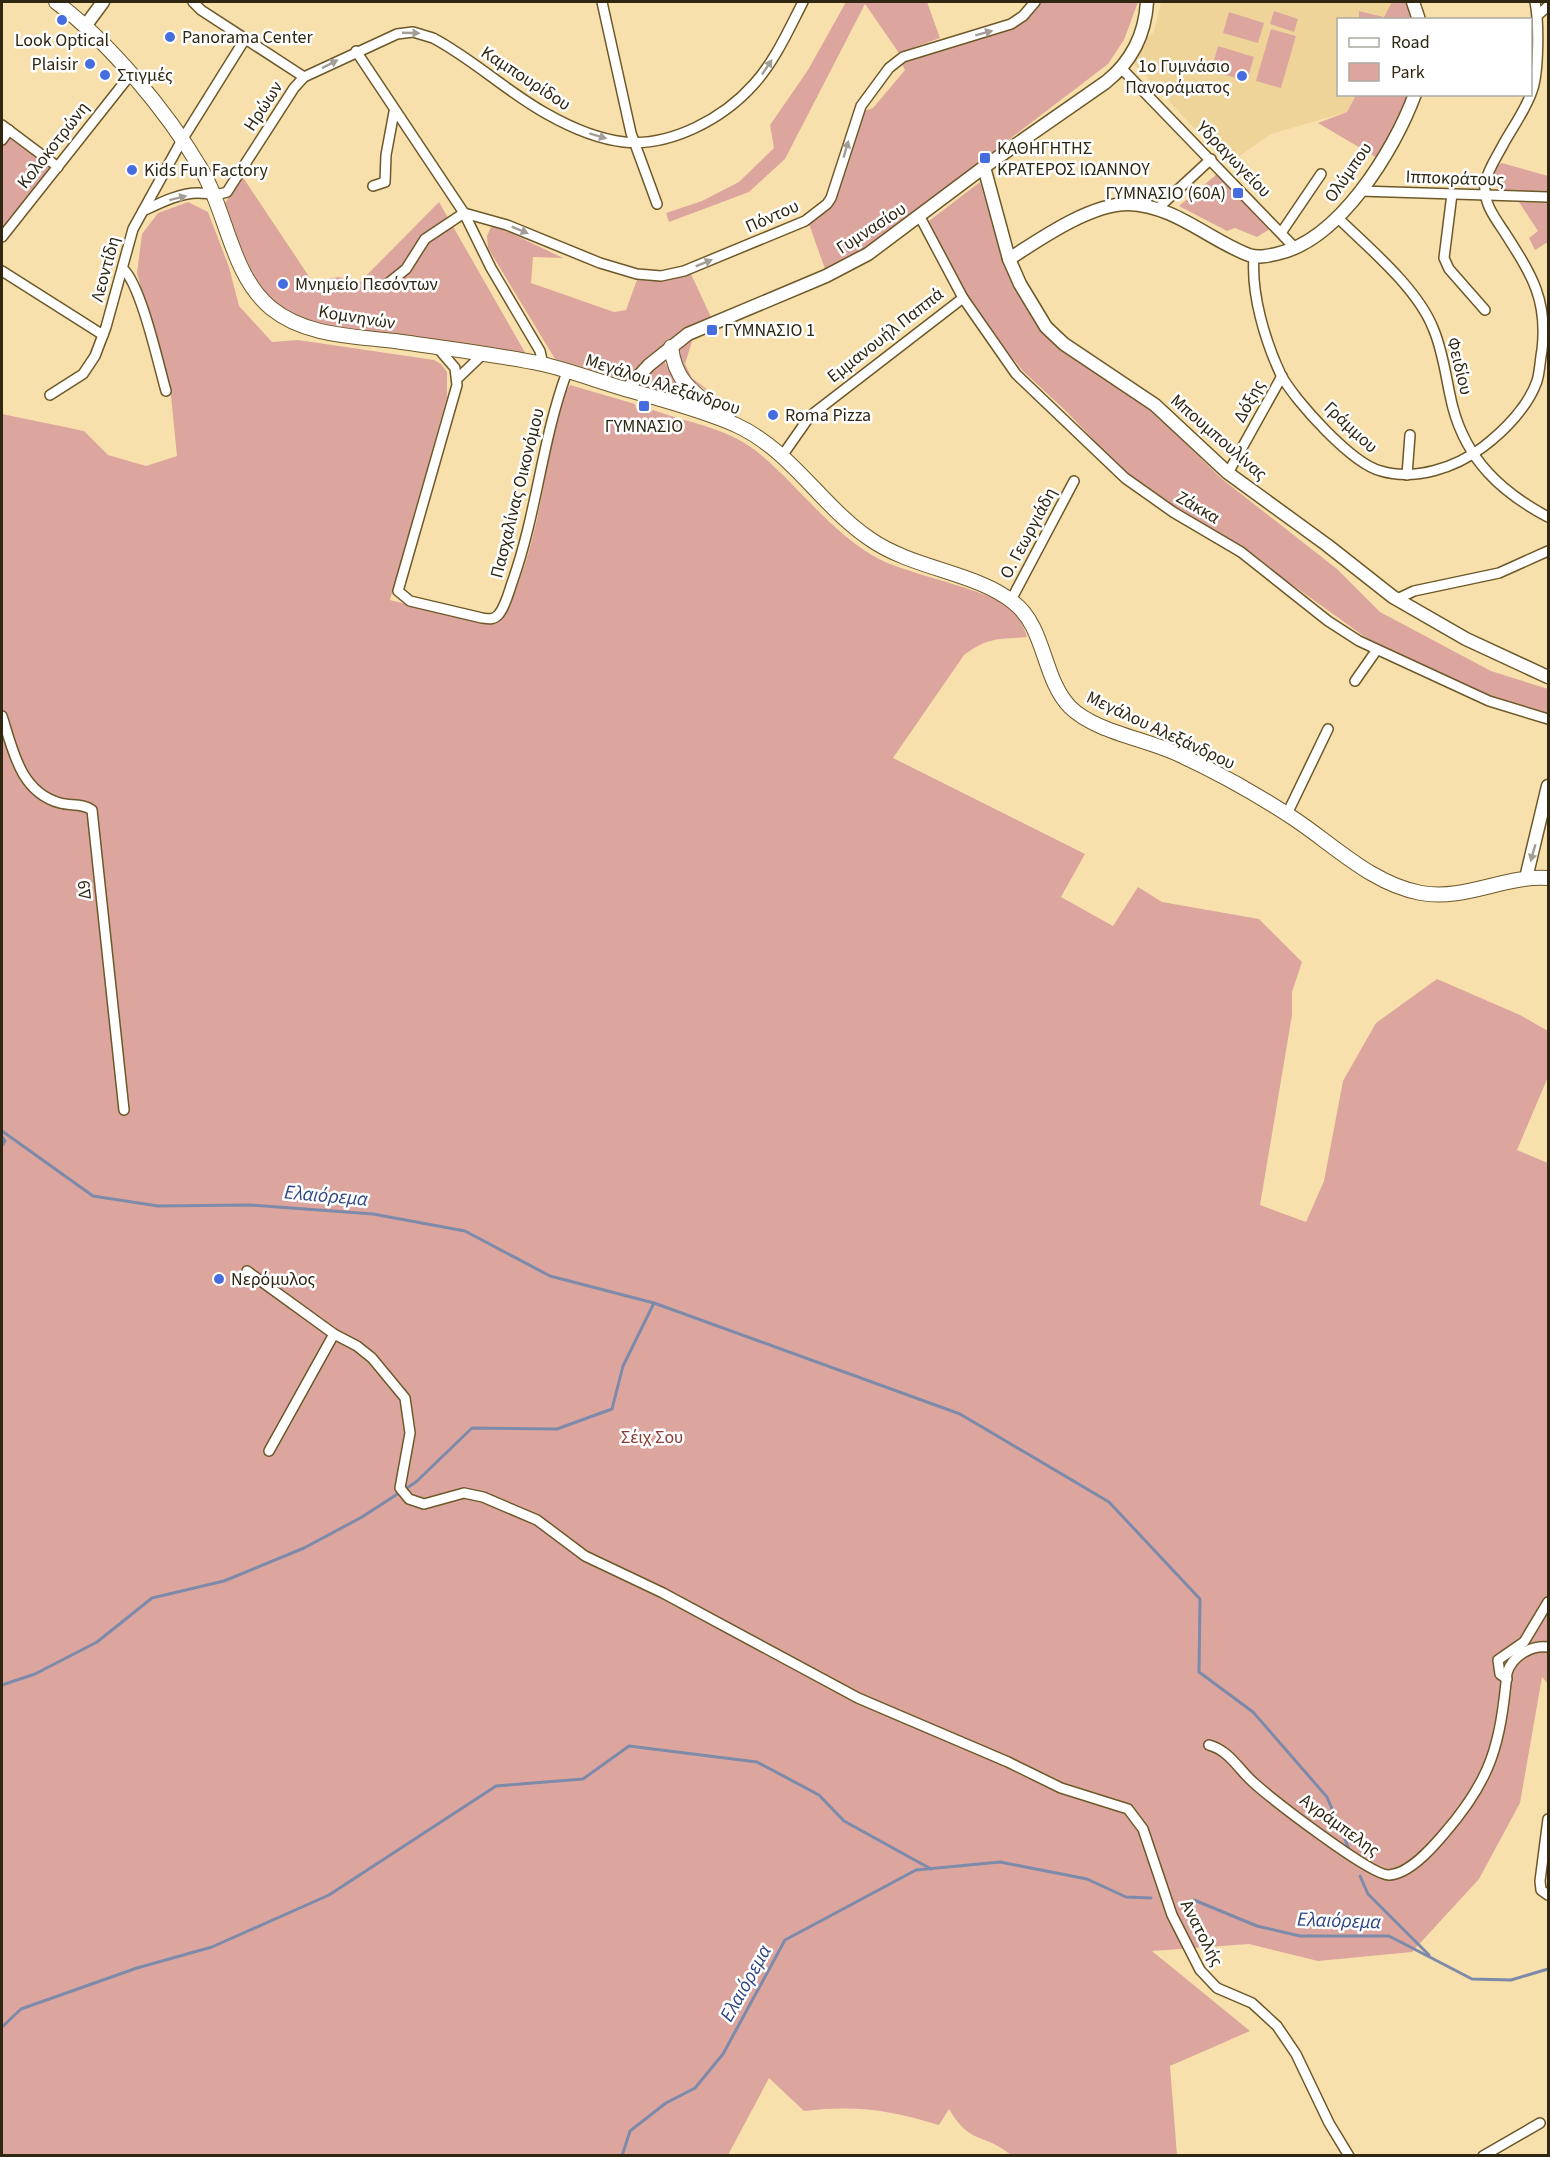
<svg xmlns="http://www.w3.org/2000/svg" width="1550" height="2157" viewBox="0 0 1550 2157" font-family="'Source Sans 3',sans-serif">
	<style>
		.built { fill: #efd49a }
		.green { fill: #dca69f }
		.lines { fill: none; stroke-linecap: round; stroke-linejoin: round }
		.stream { stroke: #7d8aaa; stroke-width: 3 }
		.minor-casing { stroke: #6d5828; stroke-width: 12 }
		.tertiary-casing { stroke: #6d5828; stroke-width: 15 }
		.secondary-casing { stroke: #6d5828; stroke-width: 16 }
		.minor { stroke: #fff; stroke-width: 9 }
		.tertiary { stroke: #fff; stroke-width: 12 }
		.secondary { stroke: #fff; stroke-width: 14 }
		.oneway { fill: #a29e95 }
		.poi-dot { fill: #456ddf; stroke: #fff; stroke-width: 2 }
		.labels { text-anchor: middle; stroke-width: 5; stroke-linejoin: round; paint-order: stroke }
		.poi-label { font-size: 18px; fill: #302713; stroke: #fff; text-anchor: start }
		.street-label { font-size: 18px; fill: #302713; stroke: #fff }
		.park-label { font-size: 18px; fill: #8b3a35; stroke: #fff }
		.water-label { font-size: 20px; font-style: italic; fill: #2d4585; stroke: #fff }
	</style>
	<rect width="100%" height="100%" fill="#f8e0ad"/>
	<polygon class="built" points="1161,2 1392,2 1385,17 1359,11 1359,19 1338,20 1338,94 1356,95 1347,112 1271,134 1228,164 1133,63 1144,40 1154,32"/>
	<g class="green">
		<polygon points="846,2 927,2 940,38 899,53 865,4 785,159 749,192 669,222 666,213 702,201 739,182 774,148 770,125 808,70"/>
		<path d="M1041 2H1138L1124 40 1108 64 990 154 986 151 979 157 980 162C931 198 882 245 825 269L809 224C845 196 849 152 864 111L873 108 905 70 901 62 1010 30 1030 15Z"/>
		<polygon points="1392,2 1409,2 1415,19 1359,19 1359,11 1384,17"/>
		<polygon points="1274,11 1298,19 1294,32 1270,24"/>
		<polygon points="1229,12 1264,23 1258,43 1223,33"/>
		<polygon points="1271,29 1296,36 1281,88 1256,81"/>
		<polygon points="1218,46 1254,57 1247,81 1211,71"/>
		<polygon points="1356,95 1413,95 1379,159 1318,123 1347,112"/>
		<polygon points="10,135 54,167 2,229 2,146"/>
		<path d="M1502 163 1548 176V192L1500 190C1492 184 1492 176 1495 167Z"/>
		<polygon points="1217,174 1270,229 1257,237 1235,228 1227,231 1179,206"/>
		<path d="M242 176 312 281 339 277 360 282 439 202 527 356 316 324C256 307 246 257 224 205Z"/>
		<polygon points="980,182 1004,263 1036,319 1137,396 1222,479 1337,569 1380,612 1491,671 1548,689 1548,713 1488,700 1372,642 1234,543 1164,501 1123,471 1067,412 1023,371 995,338 967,295 929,221"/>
		<path d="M188 202 208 212 229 267 239 306 272 342 298 340 434 360 441 364 447 372V397L390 600 484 623 497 621C530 578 540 503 550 450 555 429 557 402 570 385L635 404 636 409 649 413 653 410C688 423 725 427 755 450 798 484 830 533 879 559 912 576 995 590 1015 612 1021 619 1024 628 1027 637 998 640 990 636 964 655L893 758 1085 854 1061 897 1113 926 1138 887 1162 902 1259 919 1302 962 1292 992V1015L1260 1205 1306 1222 1324 1181 1343 1081 1376 1023 1437 979 1520 1015 1548 1031V1077L1517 1150 1548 1163V1684L1542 1677 1520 1803 1479 1879 1412 1952 1318 1961 1249 1944 1152 1951 1250 2031 1170 2066 1177 2155H1011C983 2132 971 2146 949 2109L939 2125C889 2110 857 2105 804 2111L769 2078 728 2155H2V414L84 431 108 455 146 466 177 456 171 396 137 273 142 234 158 213Z"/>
		<polygon points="1519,202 1548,203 1548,242 1535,250 1529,238 1538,231"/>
		<polygon points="491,227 498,227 563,258 533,257 531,283 614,312 626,310 637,280 662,281 691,274 711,317 682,332 626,380 555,359 488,248 487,236"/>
		<polygon points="693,338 685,364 692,378 732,408 681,373 679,351"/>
		<polygon points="664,361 679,386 702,405 638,387 644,376"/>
	</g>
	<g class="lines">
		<g class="stream">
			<polyline points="2,1131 93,1196 158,1206 249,1205 373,1214 465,1231 550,1276 654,1303"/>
			<polyline points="2,1137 5,1141 2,1145"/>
			<polyline points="2,1685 35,1674 97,1642 152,1598 224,1581 304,1548 362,1517 416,1482 472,1428 557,1429 612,1409 623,1366 654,1303 960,1414 1109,1502 1200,1599 1199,1672 1253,1712 1327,1797 1349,1849"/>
			<polyline points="1360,1876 1368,1894 1429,1955"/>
			<polyline points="1194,1900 1257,1926 1300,1936 1389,1936 1472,1979 1511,1980 1548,1969"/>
			<polyline points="2,2027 21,2009 137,1968 212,1947 329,1895 496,1786 583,1779 629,1746 757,1762 819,1795 844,1821 931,1869"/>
			<polyline points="622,2156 630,2131 666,2103 695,2088 723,2054 785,1940 916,1870 1000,1862 1087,1879 1126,1897 1151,1898"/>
		</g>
		<g class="minor-casing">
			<g id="minor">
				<polyline points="193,2 201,10 304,77"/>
				<polyline points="602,2 631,133 657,204"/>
				<polyline points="1538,15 1548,6"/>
				<polyline points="356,51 464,213 491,268 540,351 543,364"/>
				<polyline points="1122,69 1295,248"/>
				<polyline points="2,125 58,167"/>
				<polyline points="2,140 9,130"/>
				<polyline points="373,186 385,182 386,155 394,112"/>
				<polyline points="1360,191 1548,197"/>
				<polyline points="1452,194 1444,258 1449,269 1485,310"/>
				<polyline points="1156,210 1211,159"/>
				<path d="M143 211C160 203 179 193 198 193 209 193 217 196 227 192L294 88 304 77 397 34 413 32 433 38C473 59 507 92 547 114 570 127 598 139 624 142 671 147 724 118 754 84 775 61 789 29 803 2"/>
				<polyline points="920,217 963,298 1016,374 1125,478 1173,512 1241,552 1328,621 1359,641 1489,701 1548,719"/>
				<path d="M1338 218C1369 248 1417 288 1433 328 1444 353 1446 381 1453 408 1467 460 1501 492 1548 517"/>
				<polyline points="1281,233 1321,174"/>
				<polyline points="2,237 131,74"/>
				<path d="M1254 257C1251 294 1265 341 1281 375 1295 401 1352 464 1381 471 1415 481 1455 468 1483 447 1504 431 1528 407 1537 381 1540 371 1540 360 1542 350 1548 299 1531 274 1505 233 1495 218 1483 203 1485 184 1487 170 1498 155 1504 143 1513 127 1526 109 1532 91 1539 73 1539 21 1535 2"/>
				<path d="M123 269C141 284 159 367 166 391"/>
				<polyline points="2,271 103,335"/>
				<polyline points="386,285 406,269 425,239 464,213 507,225 600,263 637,274 661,276 684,271 805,221 827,204 831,198 861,106 889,68 903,57 1011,24 1023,16 1035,2"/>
				<path d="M437 347 455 368 457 385 398 591 410 601 482 618C489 619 494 620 499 614 506 605 509 591 513 580 537 512 542 439 567 372"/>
				<polyline points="457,379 482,355"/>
				<polyline points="50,395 83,374 95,356 106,327 133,229 182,140 245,39"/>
				<polyline points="782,456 810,416 963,298"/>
				<polyline points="1228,473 1282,376"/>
				<polyline points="1407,475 1410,435"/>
				<polyline points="1397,599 1414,591 1499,573 1548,551"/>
				<polyline points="1011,600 1074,481"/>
				<polyline points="1355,681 1376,651"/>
				<path d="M2 716C13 750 20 792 60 803 70 806 83 803 92 810L124 1110"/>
				<polyline points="1287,814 1328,729"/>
				<polyline points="247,1271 334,1334 357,1346 372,1358 405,1398 410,1433 400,1488 409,1499 424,1504 464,1493 483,1497 537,1520 585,1556 663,1593 858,1698 1008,1762 1061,1788 1128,1809 1143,1829 1172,1915 1200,1970 1217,1988 1252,2003 1277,2026 1296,2054 1329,2123 1349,2156"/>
				<polyline points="269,1451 334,1334"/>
				<polyline points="1507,1679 1500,1674 1498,1660 1524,1642 1548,1602"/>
				<path d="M1209 1745C1230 1751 1238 1769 1254 1783 1272 1799 1371 1876 1389 1875 1409 1874 1431 1849 1443 1835 1492 1779 1500 1745 1507 1673 1512 1656 1531 1645 1548 1647"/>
				<polyline points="1548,1819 1540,1881 1541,1890 1548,1895"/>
				<polyline points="1483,2156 1540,2123"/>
			</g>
		</g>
		<g class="tertiary-casing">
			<g id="tertiary">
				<polyline points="1413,2 1419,20"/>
				<polyline points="86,25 103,2"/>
				<polyline points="984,167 1009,259 1020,284 1046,327 1064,344 1155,405 1228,473 1327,545 1393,597 1466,639 1548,677"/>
				<path d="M1009 259C1040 239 1090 204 1128 204 1174 205 1209 240 1249 255 1258 258 1267 256 1276 254 1339 241 1394 151 1415 94"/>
				<path d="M627 389 649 365 688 334 826 276 868 254 984 167 1106 82C1131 62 1145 35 1147 2"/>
				<polyline points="1526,878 1548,786"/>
			</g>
		</g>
		<g class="secondary-casing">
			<g id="secondary">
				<path d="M56 2C109 42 167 111 201 169 227 212 231 275 271 308 305 336 353 336 395 341 443 348 494 354 542 364 568 370 595 380 622 388 659 399 700 409 736 425 791 450 821 506 870 539 913 569 975 572 1013 602 1046 627 1042 678 1070 707 1095 732 1147 739 1180 755 1219 773 1258 795 1293 818 1334 845 1372 884 1421 893 1465 901 1505 875 1548 878"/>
				<path d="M671 347C676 387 699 395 728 419"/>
			</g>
		</g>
		<use href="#minor" class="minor"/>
		<use href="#tertiary" class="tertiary"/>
		<use href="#secondary" class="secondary"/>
	</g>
	<defs><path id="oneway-solid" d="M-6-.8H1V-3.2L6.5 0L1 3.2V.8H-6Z" transform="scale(1.5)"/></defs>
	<g class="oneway">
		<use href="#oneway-solid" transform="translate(411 33) rotate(2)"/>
		<use href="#oneway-solid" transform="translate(984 33) rotate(-15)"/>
		<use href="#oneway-solid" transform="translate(330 64) rotate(-27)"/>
		<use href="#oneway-solid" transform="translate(767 67) rotate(-56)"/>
		<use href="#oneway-solid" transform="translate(598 136) rotate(17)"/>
		<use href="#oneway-solid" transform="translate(846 149) rotate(-74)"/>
		<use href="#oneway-solid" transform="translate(178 198) rotate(-14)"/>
		<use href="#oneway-solid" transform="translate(520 230) rotate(22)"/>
		<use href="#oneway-solid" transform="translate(704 263) rotate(-22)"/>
		<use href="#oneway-solid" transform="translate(1533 853) rotate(106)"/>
	</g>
	<g class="poi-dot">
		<circle cx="62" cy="20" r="6"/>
		<circle cx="170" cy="37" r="6"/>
		<circle cx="90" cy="64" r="6"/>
		<circle cx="105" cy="75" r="6"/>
		<circle cx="1242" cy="76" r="6"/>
		<rect x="979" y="152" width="12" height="12" rx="3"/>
		<circle cx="132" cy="170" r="6"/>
		<rect x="1232" y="187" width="12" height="12" rx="3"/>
		<circle cx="283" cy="284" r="6"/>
		<rect x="706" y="324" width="12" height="12" rx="3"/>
		<rect x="638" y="400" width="12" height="12" rx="3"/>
		<circle cx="773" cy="415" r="6"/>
		<circle cx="219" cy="1279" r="6"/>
	</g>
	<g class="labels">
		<g class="poi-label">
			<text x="182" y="43">Panorama Center</text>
			<text x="62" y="46" text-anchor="middle">Look Optical</text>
			<text x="78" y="70" text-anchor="end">Plaisir</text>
			<text x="1230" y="72" text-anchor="end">1ο Γυμνάσιο<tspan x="1230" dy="21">Πανοράματος</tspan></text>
			<text x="117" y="81">Στιγμές</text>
			<text x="997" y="154">ΚΑΘΗΓΗΤΗΣ<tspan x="997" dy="21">ΚΡΑΤΕΡΟΣ ΙΩΑΝΝΟΥ</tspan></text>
			<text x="144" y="176">Kids Fun Factory</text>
			<text x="1226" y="199" text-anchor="end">ΓΥΜΝΑΣΙΟ (60Α)</text>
			<text x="295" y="290">Μνημείο Πεσόντων</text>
			<text x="724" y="336">ΓΥΜΝΑΣΙΟ 1</text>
			<text x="785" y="421">Roma Pizza</text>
			<text x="644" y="432" text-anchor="middle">ΓΥΜΝΑΣΙΟ</text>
			<text x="231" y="1285">Νερόμυλος</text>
		</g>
		<g class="street-label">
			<text transform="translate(526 78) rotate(33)" y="6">Καμπουρίδου</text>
			<text transform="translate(263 106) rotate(-57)" y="6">Ηρώων</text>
			<text transform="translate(53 145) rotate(-52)" y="6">Κολοκοτρώνη</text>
			<text transform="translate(1234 159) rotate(46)" y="6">Υδραγωγείου</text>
			<text transform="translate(1348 172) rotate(-55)" y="6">Ολύμπου</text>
			<text transform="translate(1455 178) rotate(2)" y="6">Ιπποκράτους</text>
			<text transform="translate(772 216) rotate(-24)" y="6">Πόντου</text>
			<text transform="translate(871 228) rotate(-33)" y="6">Γυμνασίου</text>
			<text transform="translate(105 269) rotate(-75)" y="6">Λεοντίδη</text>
			<text transform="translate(357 317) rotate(9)" y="6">Κομνηνών</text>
			<text transform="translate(885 335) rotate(-38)" y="6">Εμμανουήλ Παππά</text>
			<text transform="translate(1460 366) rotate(76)" y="6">Φειδίου</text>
			<text transform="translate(663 384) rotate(18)" y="6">Μεγάλου Αλεξάνδρου</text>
			<text transform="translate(1249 401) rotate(-61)" y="6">Δόξης</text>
			<text transform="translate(1351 427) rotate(43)" y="6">Γράμμου</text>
			<text transform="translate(1219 437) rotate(41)" y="6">Μπουμπουλίνας</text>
			<text transform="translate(517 493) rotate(-76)" y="6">Πασχαλίνας Οικονόμου</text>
			<text transform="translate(1198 507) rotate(30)" y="6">Ζάκκα</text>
			<text transform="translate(1028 533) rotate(-62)" y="6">Ο. Γεωργιάδη</text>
			<text transform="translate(1161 730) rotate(25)" y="6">Μεγάλου Αλεξάνδρου</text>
			<text transform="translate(84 890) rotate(-96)" y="6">Δ9</text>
			<text transform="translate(1340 1825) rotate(36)" y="6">Αγράμπελης</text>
			<text transform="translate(1202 1933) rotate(63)" y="6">Ανατολής</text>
		</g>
		<g class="park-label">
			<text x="652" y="1443">Σέιχ Σου</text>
		</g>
		<g class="water-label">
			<text transform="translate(326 1195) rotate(5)" y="7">Ελαιόρεμα</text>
			<text transform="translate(1339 1920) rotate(2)" y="7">Ελαιόρεμα</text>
			<text transform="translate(745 1983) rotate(-61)" y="7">Ελαιόρεμα</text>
		</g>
	</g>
	<rect width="1550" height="2157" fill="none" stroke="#302713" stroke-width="6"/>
	<rect x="1337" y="18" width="195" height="78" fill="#ffffff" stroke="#aca9a1" stroke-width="1.5"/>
	<rect x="1349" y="38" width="30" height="9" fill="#ffffff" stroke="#aca9a1" stroke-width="1.5"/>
	<text x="1391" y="48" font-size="18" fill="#302713">Road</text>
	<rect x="1349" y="63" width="30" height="18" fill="#dca69f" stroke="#aca9a1" stroke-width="1.5"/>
	<text x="1391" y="78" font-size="18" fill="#302713">Park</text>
</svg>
